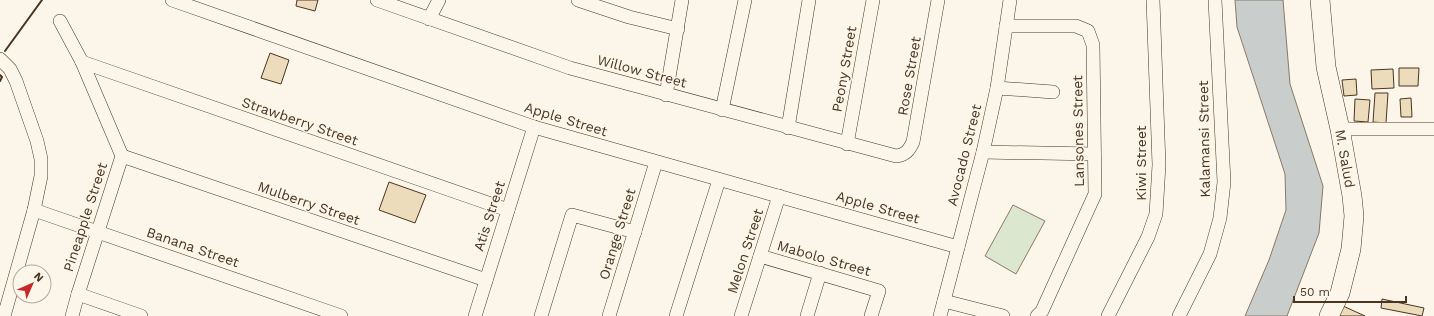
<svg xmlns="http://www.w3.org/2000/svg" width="1434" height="316" viewBox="0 0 1434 316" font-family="'Work Sans',sans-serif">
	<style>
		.green { fill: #dce7d0; stroke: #887966 }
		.water { fill: #c9cecd; stroke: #887966 }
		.building { fill: #ecdcbc; stroke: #4a3520 }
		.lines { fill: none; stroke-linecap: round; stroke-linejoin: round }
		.street-casing { stroke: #4a3520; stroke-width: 14 }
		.secondary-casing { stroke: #4a3520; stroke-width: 20 }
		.street { stroke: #fbf6e9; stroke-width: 13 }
		.secondary { stroke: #fbf6e9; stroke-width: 19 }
		.wall { stroke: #4a3520; stroke-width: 2 }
		.labels { text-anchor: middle; stroke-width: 3; stroke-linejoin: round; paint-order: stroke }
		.street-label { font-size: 14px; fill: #4a3520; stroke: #fbf6e9 }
	</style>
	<rect width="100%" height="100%" fill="#fbf6e9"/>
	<polygon class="green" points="1013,205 1045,221 1016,274 985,256"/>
	<polygon class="water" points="1235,0 1283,0 1290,84 1323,186 1319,233 1287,316 1245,316 1269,260 1286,210 1285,174 1237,27"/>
	<g class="building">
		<polygon points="297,0 318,0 315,11 296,6"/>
		<polygon points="270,53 289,60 281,84 261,78"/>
		<polygon points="1399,68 1419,68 1418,86 1399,86"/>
		<polygon points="1393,69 1394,88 1372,89 1371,70"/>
		<polygon points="1356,79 1357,95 1344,96 1342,80"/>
		<polygon points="1375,93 1388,93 1386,123 1373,122"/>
		<polygon points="1411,98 1412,117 1401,117 1400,99"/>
		<polygon points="1355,99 1370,100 1368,122 1354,121"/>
		<polygon points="389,182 426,195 415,223 379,210"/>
		<polygon points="1382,299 1424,308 1422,316 1381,308"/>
		<polygon points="1343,306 1365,316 1339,316"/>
	</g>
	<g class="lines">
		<g class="street-casing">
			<g id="street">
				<polyline points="172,0 534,127 958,247"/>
				<path d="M377 0 570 68 896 156C906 155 909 150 913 142L938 0"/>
				<polyline points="578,0 629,17 678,29"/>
				<polyline points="429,19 439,0"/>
				<polyline points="60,21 82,62 122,156 78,294 72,316"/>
				<polyline points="1006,26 1076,26 1088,31 1093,45 1095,194 1042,311 1037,316"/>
				<polyline points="0,59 10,69 16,81 37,141 41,159 41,176 34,210 4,316"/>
				<polyline points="82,62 508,210"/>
				<polyline points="997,88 1053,92"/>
				<polyline points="666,95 682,0"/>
				<polyline points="722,110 745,0"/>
				<polyline points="788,128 809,0"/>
				<polyline points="1340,129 1434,129"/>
				<polyline points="847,144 873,0"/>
				<polyline points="983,152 1094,154"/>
				<polyline points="122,156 486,280"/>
				<polyline points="34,210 341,316"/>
				<polyline points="760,256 879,291 871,316"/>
				<polyline points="78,294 141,316"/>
				<polyline points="944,301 1003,316"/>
				<polyline points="475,316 534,127"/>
				<polyline points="541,316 572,215 635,232"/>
				<polyline points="609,316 656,162"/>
				<polyline points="676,316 719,180"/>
				<polyline points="741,316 779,196"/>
				<polyline points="807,316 820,273"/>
				<polyline points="940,316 983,152 997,88 1010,0"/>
				<polyline points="1108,316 1148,237 1156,214 1159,165 1153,0"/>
				<polyline points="1179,316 1210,254 1220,218 1224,182 1215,0"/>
			</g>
		</g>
		<g class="secondary-casing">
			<g id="secondary">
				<path id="s1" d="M1320 0 1326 67 1340 129 1352 196 1354 216 1351 249 1340 293 1329 316"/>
			</g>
		</g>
		<use href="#street" class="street"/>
		<use href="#secondary" class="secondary"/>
		<g class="wall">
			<polyline points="5,51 42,0"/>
			<polyline points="0,75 2,77 0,81"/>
		</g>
	</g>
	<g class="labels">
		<g class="street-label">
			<text transform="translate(844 69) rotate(-80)" y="5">Peony Street</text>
			<text transform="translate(642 71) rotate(15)" y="5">Willow Street</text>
			<text transform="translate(909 76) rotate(-80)" y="5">Rose Street</text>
			<text transform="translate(566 119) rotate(17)" y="5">Apple Street</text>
			<text transform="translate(300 121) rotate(19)" y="5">Strawberry Street</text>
			<text transform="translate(1078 131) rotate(-91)" y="5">Lansones Street</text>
			<text transform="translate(1204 139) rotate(-91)" y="5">Kalamansi Street</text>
			<text transform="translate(964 155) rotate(-76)" y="5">Avocado Street</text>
			<text dy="5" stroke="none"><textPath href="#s1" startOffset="161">M. Salud</textPath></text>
			<text transform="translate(1141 163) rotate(-90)" y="5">Kiwi Street</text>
			<text transform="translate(309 203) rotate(19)" y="5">Mulberry Street</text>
			<text transform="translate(878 207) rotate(16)" y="5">Apple Street</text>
			<text transform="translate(489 216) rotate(-72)" y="5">Atis Street</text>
			<text transform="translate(85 217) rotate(-72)" y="5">Pineapple Street</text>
			<text transform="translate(617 234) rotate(-73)" y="5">Orange Street</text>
			<text transform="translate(193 247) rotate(19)" y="5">Banana Street</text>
			<text transform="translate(745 251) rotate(-72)" y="5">Melon Street</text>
			<text transform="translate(824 258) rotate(16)" y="5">Mabolo Street</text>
		</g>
	</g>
	<g transform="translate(32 284) rotate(45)"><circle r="19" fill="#fbf6e9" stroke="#b4a999"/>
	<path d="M0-3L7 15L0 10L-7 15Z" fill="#c62828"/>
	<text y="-6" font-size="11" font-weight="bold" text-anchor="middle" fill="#4a3520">N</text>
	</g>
	<path d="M1294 296v6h112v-6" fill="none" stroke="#4a3520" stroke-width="2"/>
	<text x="1300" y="296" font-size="12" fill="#4a3520" stroke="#fbf6e9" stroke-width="3" paint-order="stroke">50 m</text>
</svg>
